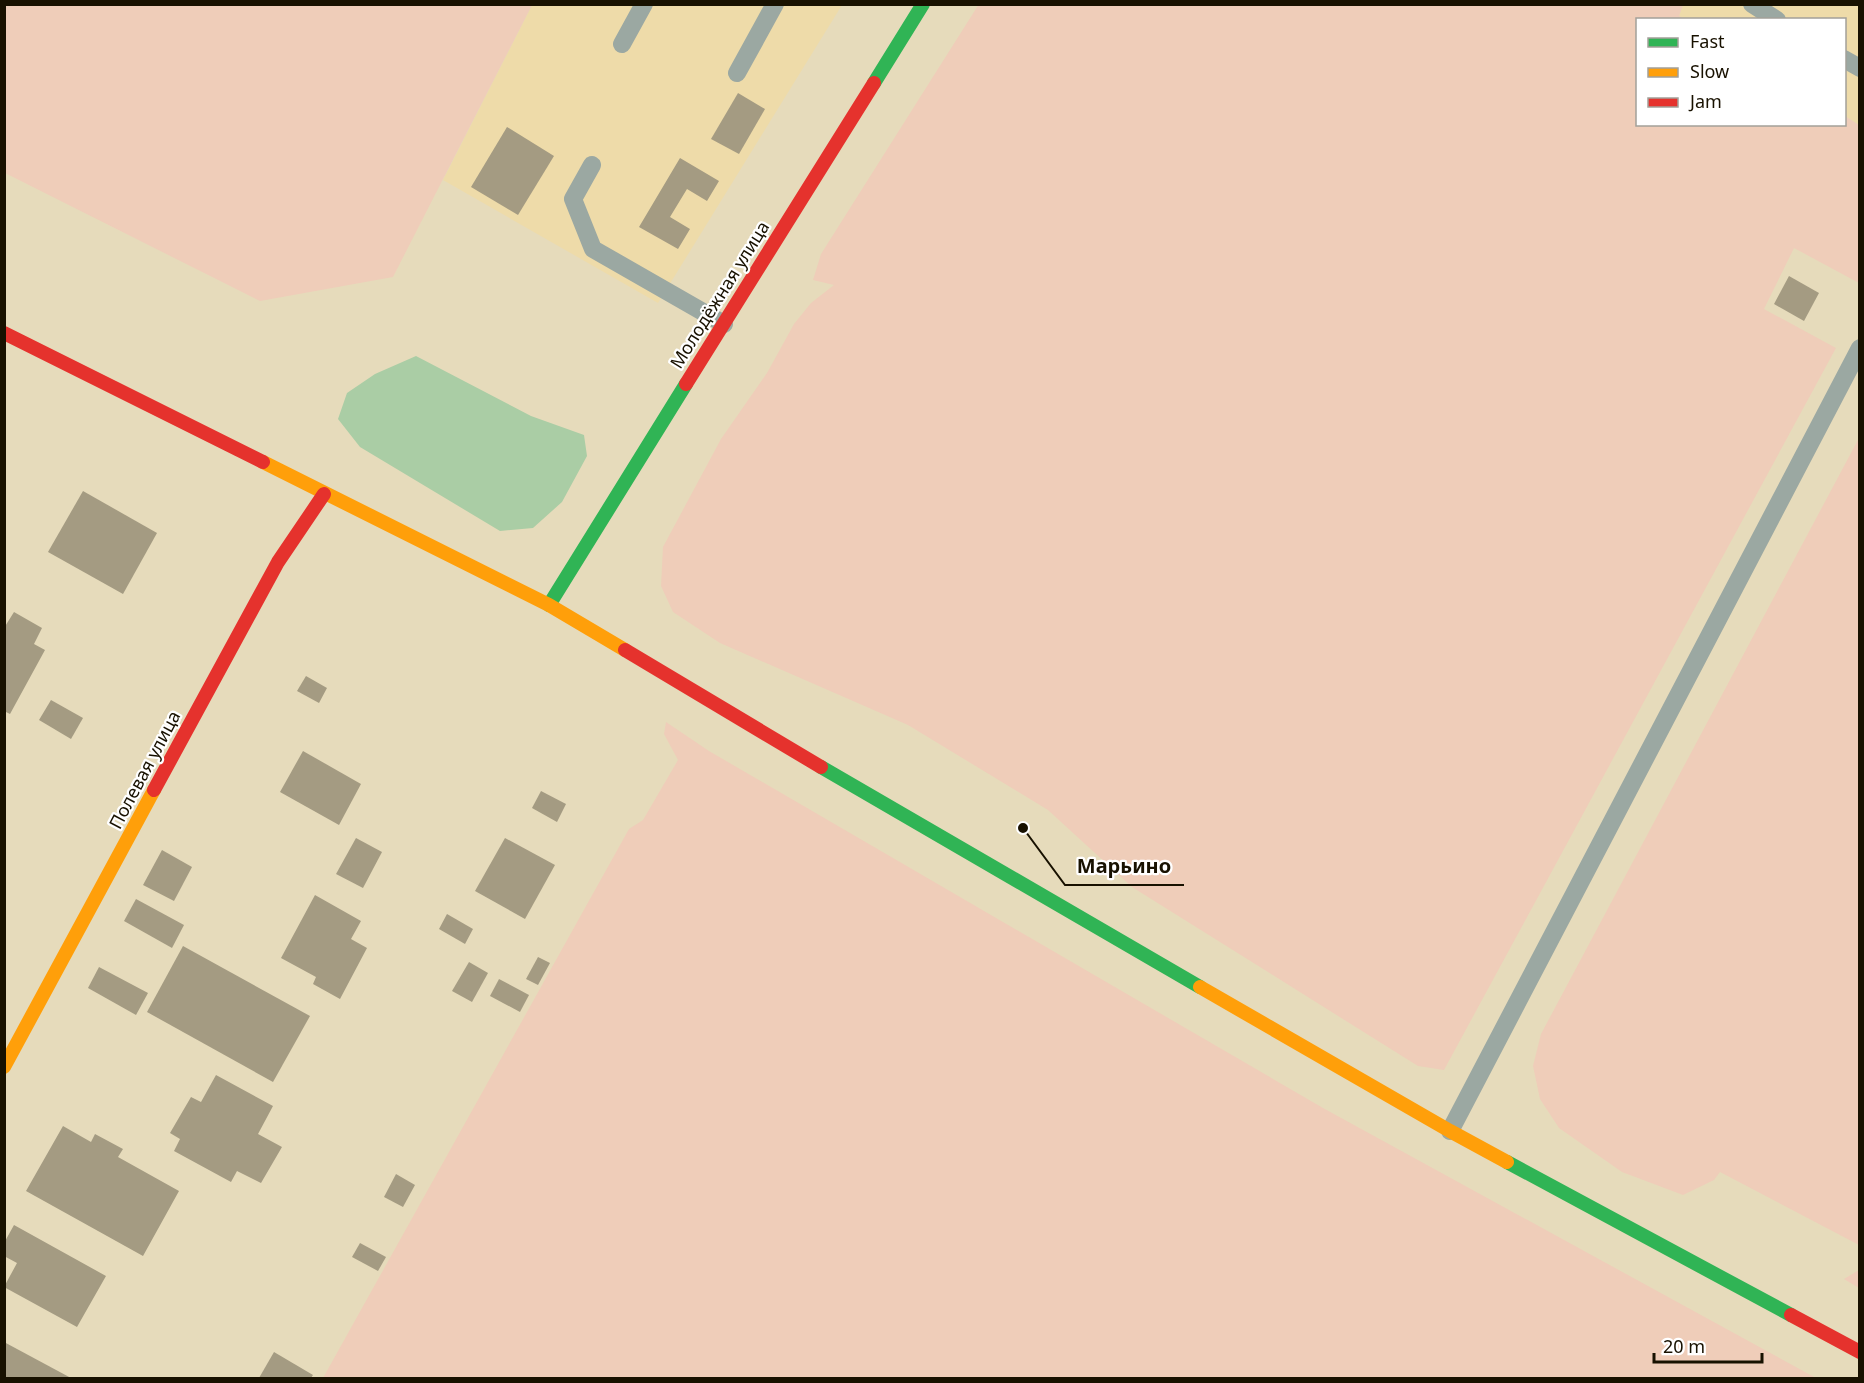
<svg xmlns="http://www.w3.org/2000/svg" width="1864" height="1383" viewBox="0 0 1864 1383" font-family="'Noto Sans',sans-serif">
	<style>
		.built { fill: #eedba9 }
		.green { fill: #efcdb9 }
		.water { fill: #aacda5 }
		.building { fill: #a49b82 }
		.lines { fill: none; stroke-linecap: round; stroke-linejoin: round }
		.lane { stroke: #9ba8a2; stroke-width: 18 }
		.fast { stroke: #30b455; stroke-width: 14 }
		.slow { stroke: #ff9f0a; stroke-width: 14 }
		.jam { stroke: #e5322d; stroke-width: 14 }
		.labels { text-anchor: middle; stroke-width: 4.5; stroke-linejoin: round; paint-order: stroke }
		.street-label { font-size: 18px; fill: #181100; stroke: #fff }
		.leader { fill: none; stroke: #181100; stroke-width: 2 }
		.callout-dot { fill: #181100; stroke: #fff; stroke-width: 2 }
		.callout-label { font-size: 20px; text-anchor: middle; font-weight: bold; fill: #181100; stroke: #fff; stroke-width: 4.5; stroke-linejoin: round; paint-order: stroke }
	</style>
	<rect width="100%" height="100%" fill="#e6dbbb"/>
	<g class="built">
		<polygon points="532,5 842,5 658,303 443,180"/>
		<polygon points="1683,5 1859,5 1859,125 1845,116 1844,20 1685,20 1679,16"/>
	</g>
	<g class="green">
		<polygon points="979,4 1683,5 1679,16 1685,19 1638,20 1638,124 1844,124 1845,116 1859,125 1859,283 1794,248 1764,309 1836,348 1444,1070 1418,1066 1132,887 1048,810 908,725 720,643 673,612 661,586 663,547 721,439 767,373 794,324 811,303 834,285 813,280 821,254"/>
		<polygon points="4,5 5,4 532,5 393,277 260,301 5,173"/>
		<polygon points="1859,438 1859,1245 1720,1172 1714,1180 1683,1195 1622,1172 1559,1128 1540,1099 1533,1066 1541,1034"/>
		<polygon points="666,722 709,751 1323,1108 1816,1378 323,1378 629,829 643,820 678,760 664,734"/>
		<polygon points="1859,1270 1859,1288 1844,1279"/>
	</g>
	<polygon class="water" points="416,356 531,416 584,435 587,456 562,502 533,528 500,531 360,447 338,419 347,393 375,374"/>
	<g class="building">
		<polygon points="738,93 765,109 739,154 711,139"/>
		<polygon points="507,127 554,156 518,215 471,187"/>
		<polygon points="680,158 719,181 707,201 687,189 670,217 690,229 678,249 639,227"/>
		<polygon points="1789,276 1819,293 1804,321 1774,304"/>
		<polygon points="83,491 157,533 123,594 48,552"/>
		<polygon points="14,612 42,628 34,644 45,650 10,714 4,711 4,628"/>
		<polygon points="306,676 327,688 319,703 297,691"/>
		<polygon points="51,700 83,718 71,739 39,720"/>
		<polygon points="303,751 361,784 339,825 280,792"/>
		<polygon points="541,791 566,804 557,822 532,808"/>
		<polygon points="356,838 382,852 363,888 336,874"/>
		<polygon points="505,838 555,865 525,919 475,891"/>
		<polygon points="162,850 192,867 174,901 143,885"/>
		<polygon points="315,895 361,921 351,939 367,948 340,999 313,984 316,977 281,958"/>
		<polygon points="136,899 184,925 172,948 124,921"/>
		<polygon points="447,914 473,929 465,944 439,929"/>
		<polygon points="183,946 310,1016 273,1082 147,1012"/>
		<polygon points="538,957 550,963 538,985 526,979"/>
		<polygon points="469,962 488,973 472,1002 452,991"/>
		<polygon points="99,967 148,993 136,1015 88,988"/>
		<polygon points="499,979 529,995 520,1012 490,996"/>
		<polygon points="216,1075 273,1106 258,1134 282,1147 261,1183 237,1171 231,1182 174,1151 180,1139 170,1133 191,1097 201,1102"/>
		<polygon points="63,1126 91,1142 95,1134 123,1149 118,1157 179,1191 143,1256 26,1191"/>
		<polygon points="396,1174 415,1185 403,1207 384,1197"/>
		<polygon points="14,1225 106,1276 77,1327 4,1287 17,1263 4,1256 4,1243"/>
		<polygon points="360,1243 386,1257 378,1271 352,1257"/>
		<polygon points="4,1342 71,1378 4,1378"/>
		<polygon points="274,1352 313,1375 311,1378 259,1378"/>
	</g>
	<g class="lines">
		<g class="lane">
			<polyline points="1752,4 1777,20"/>
			<polyline points="622,44 644,4"/>
			<polyline points="1844,59 1860,68"/>
			<polyline points="737,73 775,4"/>
			<polyline points="592,165 573,199 593,249 724,324"/>
			<polyline points="1450,1131 1860,348"/>
		</g>
		<g class="fast">
			<polyline points="874,83 923,4"/>
			<polyline points="549,605 686,384"/>
			<polyline points="821,767 1200,987"/>
			<polyline points="1507,1162 1791,1315"/>
		</g>
		<g class="slow">
			<polyline points="263,462 549,605 625,650"/>
			<polyline points="1200,987 1450,1131 1507,1162"/>
			<polyline points="4,1067 154,790"/>
		</g>
		<g class="jam">
			<polyline points="4,333 263,462"/>
			<polyline points="686,384 874,83"/>
			<polyline points="625,650 821,767"/>
			<polyline points="154,790 278,562 324,494"/>
			<polyline points="1791,1315 1860,1352"/>
		</g>
	</g>
	<g class="labels">
		<g class="street-label">
			<text transform="translate(720 295) rotate(-58)" y="6">Молодёжная улица</text>
			<text transform="translate(145 770) rotate(-62)" y="6">Полевая улица</text>
		</g>
	</g>
	<path class="leader" d="M1023 828L1065 885H1184"/>
	<circle class="callout-dot" cx="1023" cy="828" r="6"/>
	<g class="callout-label">
		<text x="1124" y="873">Марьино</text>
	</g>
	<rect width="1864" height="1383" fill="none" stroke="#181100" stroke-width="12"/>
	<rect x="1636" y="18" width="210" height="108" fill="#ffffff" stroke="#a3a099" stroke-width="1.5"/>
	<rect x="1648" y="38" width="30" height="9" fill="#30b455" stroke="#a3a099" stroke-width="1.5"/>
	<text x="1690" y="48" font-size="18" fill="#181100">Fast</text>
	<rect x="1648" y="68" width="30" height="9" fill="#ff9f0a" stroke="#a3a099" stroke-width="1.5"/>
	<text x="1690" y="78" font-size="18" fill="#181100">Slow</text>
	<rect x="1648" y="98" width="30" height="9" fill="#e5322d" stroke="#a3a099" stroke-width="1.5"/>
	<text x="1690" y="108" font-size="18" fill="#181100">Jam</text>
	<path d="M1654 1353v9h108v-9" fill="none" stroke="#181100" stroke-width="3"/>
	<text x="1663" y="1353" font-size="18" fill="#181100" stroke="#ffffff" stroke-width="4.5" paint-order="stroke">20 m</text>
</svg>
